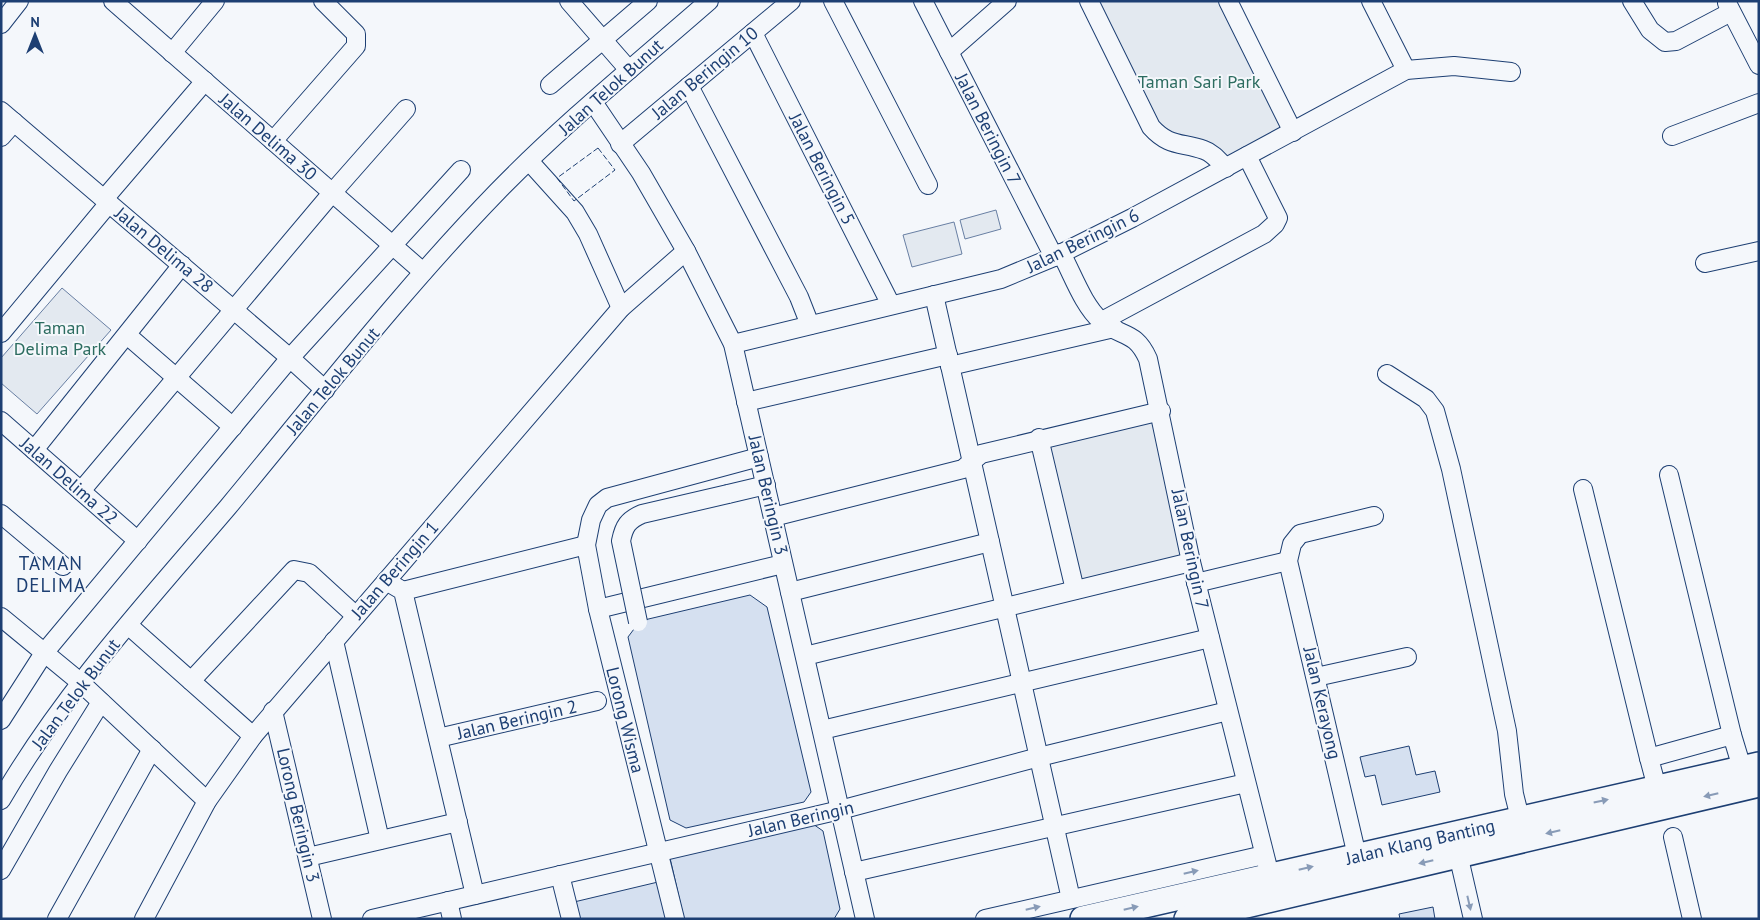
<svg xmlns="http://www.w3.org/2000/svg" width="1760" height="920" viewBox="0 0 1760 920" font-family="'PT Sans',sans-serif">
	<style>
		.green { fill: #e3e9f0; stroke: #687fa3 }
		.building { fill: #d5e0f0; stroke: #1d3f73 }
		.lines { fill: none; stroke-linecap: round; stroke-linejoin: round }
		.minor-casing { stroke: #1d3f73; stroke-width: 20 }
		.highway-casing { stroke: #1d3f73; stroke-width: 28 }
		.minor { stroke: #f4f7fb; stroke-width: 18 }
		.highway { stroke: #f4f7fb; stroke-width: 25 }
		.minor-bridge-casing { stroke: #1d3f73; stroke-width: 20; stroke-linecap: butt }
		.minor-bridge { stroke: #f4f7fb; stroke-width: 18 }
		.fence { stroke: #1d3f73; stroke-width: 1; stroke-dasharray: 6 2.5; stroke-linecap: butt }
		.oneway { fill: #889bb7 }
		.labels { text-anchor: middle; stroke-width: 4; stroke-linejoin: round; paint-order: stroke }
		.street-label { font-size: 18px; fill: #1d3f73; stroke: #f4f7fb }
		.park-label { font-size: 18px; fill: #2c6c60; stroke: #f4f7fb }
		.neighbourhood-label { font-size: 19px; letter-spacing: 1px; fill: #1d3f73; stroke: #f4f7fb }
	</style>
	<rect width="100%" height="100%" fill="#f4f7fb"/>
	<g class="green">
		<polygon points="1090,1 1227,1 1292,129 1224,165 1166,139"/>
		<polygon points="996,210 1001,229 965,239 960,220"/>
		<polygon points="954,222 962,254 912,267 903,235"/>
		<polygon points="62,288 111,330 37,414 1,383 1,358"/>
		<polygon points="1161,411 1191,562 1075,590 1039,438"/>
	</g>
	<g class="building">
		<polygon points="750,595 767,607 811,792 804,802 686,828 670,820 628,637 640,621"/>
		<polygon points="1409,746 1416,775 1435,771 1440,792 1382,805 1375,775 1365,777 1360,757"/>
		<polygon points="813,824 823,831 840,909 834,919 684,919 670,858"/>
		<polygon points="658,882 667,919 578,919 574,902"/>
		<polygon points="1433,907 1435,919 1400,919 1399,914"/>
	</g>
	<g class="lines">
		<g class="minor-casing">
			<g id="minor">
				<polyline points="113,1 423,272"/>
				<polyline points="569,1 629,70"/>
				<polyline points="833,1 928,185"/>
				<polyline points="923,1 1054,257"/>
				<path d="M1089 1 1151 127C1169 147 1181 142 1204 150 1213 153 1219 161 1226 168"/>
				<polyline points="1228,1 1293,132"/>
				<polyline points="1371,1 1406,70"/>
				<polyline points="1632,1 1650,30 1665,42 1676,41 1731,12"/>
				<polyline points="1727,3 1759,65"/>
				<polyline points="1,24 19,1"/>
				<polyline points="753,33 891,305"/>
				<polyline points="949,52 1007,1"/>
				<polyline points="172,53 215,1"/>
				<polyline points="550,85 648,1"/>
				<polyline points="689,86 799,297 810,325"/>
				<polyline points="593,102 641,173 686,251 733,344 865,919"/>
				<polyline points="1,111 290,358 325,390"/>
				<polyline points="1672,136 1759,103"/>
				<polyline points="1,137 14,122"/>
				<polyline points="273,141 356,46 356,34 323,1"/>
				<polyline points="620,144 791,1"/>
				<polyline points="529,161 575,212 588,234 621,308"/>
				<polyline points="104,199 205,81"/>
				<path d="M1061 253C1073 275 1083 305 1101 321 1122 338 1135 330 1148 359L1191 562 1270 876"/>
				<polyline points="1705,263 1759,251"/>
				<polyline points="934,295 1071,899"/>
				<polyline points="1102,321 1264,234 1275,224 1278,218 1247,156"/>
				<polyline points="1,333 109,203"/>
				<polyline points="127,335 233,427"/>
				<polyline points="733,344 1001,279 1054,257 1132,218 1406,70 1454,66 1511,72"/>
				<polyline points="950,366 1114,328"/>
				<polyline points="1387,374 1426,399 1435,411 1451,469 1507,731 1514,794 1523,830"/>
				<polyline points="746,402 948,355"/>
				<polyline points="1,421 138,541"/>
				<polyline points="1039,438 1075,590"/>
				<polyline points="34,450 182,265"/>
				<polyline points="1669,475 1732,735"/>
				<polyline points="1583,489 1649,758"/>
				<polyline points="81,491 332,193 406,109"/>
				<polyline points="728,494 766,485"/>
				<polyline points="1,514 63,566"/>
				<polyline points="773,517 963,469 981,454 1161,411"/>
				<polyline points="386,581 403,591 475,895"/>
				<polyline points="1196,583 1288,561"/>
				<polyline points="403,591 586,545"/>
				<polyline points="790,592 990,542"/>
				<polyline points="598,609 783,564"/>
				<polyline points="1,617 80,682 207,801"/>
				<polyline points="128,625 253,736"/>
				<polyline points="334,641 380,840"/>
				<polyline points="805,656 1191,562"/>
				<polyline points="1316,677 1407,657"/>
				<polyline points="191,681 294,570 309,573 356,616"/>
				<polyline points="273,711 322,919"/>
				<polyline points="1,720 44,653 290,358 461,170"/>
				<polyline points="822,730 1210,638"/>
				<polyline points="438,738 597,701"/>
				<polyline points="1657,788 1649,758 1732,735 1742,768"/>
				<path d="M1 800C63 693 148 601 228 507 316 401 401 291 497 192 563 124 638 63 709 1"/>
				<polyline points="1673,837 1692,919"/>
				<polyline points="1458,854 1473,919"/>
				<polyline points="1357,856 1288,561 1292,544 1300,534 1374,516"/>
				<polyline points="308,857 458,822"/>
				<polyline points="1,870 58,771 101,702"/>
				<polyline points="854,872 1246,783"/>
				<polyline points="560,875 571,919"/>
				<polyline points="448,901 452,919"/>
				<polyline points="57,919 152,749"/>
				<polyline points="144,919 207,801 253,736 621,308 686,251"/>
				<polyline points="372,919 840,810 1039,757 1228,711"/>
				<polyline points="675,919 598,609 586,545 591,520 598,505 607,498 759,457"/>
				<polyline points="985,919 1264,855"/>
			</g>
		</g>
		<g class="highway-casing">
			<g id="highway">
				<path id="s1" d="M1083 919 1759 765"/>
				<polyline points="1187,919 1759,784"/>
			</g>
		</g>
		<use href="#minor" class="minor"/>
		<use href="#highway" class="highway"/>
		<g class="minor-bridge-casing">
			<path id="minor-bridge" d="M638 622 621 541C624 526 628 520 642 514L728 494"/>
		</g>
		<use href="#minor-bridge" class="minor-bridge"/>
		<polygon class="fence" points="598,148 615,170 574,201 557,178"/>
	</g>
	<defs><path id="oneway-solid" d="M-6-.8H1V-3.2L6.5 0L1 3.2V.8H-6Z" transform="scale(1.25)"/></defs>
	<g class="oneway">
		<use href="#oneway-solid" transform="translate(1711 795) rotate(167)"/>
		<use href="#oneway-solid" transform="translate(1601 801) rotate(-12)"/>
		<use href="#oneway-solid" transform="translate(1553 832) rotate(167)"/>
		<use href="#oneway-solid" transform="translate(1426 862) rotate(167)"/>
		<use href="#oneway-solid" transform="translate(1306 868) rotate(-13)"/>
		<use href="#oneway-solid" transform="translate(1191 872) rotate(-13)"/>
		<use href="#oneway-solid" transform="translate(1469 903) rotate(77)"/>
		<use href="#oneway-solid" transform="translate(1033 908) rotate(-13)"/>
		<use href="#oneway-solid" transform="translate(1131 908) rotate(-13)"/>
	</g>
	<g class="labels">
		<g class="street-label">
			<text transform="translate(705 73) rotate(-40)" y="6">Jalan Beringin 10</text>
			<text transform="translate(611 87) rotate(-42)" y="6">Jalan Telok Bunut</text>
			<text transform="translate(988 129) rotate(63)" y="6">Jalan Beringin 7</text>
			<text transform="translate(268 137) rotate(41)" y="6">Jalan Delima 30</text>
			<text transform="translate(822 169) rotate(63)" y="6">Jalan Beringin 5</text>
			<text transform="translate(1083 241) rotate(-26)" y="6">Jalan Beringin 6</text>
			<text transform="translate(164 250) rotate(40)" y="6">Jalan Delima 28</text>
			<text transform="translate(333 381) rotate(-50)" y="6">Jalan Telok Bunut</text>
			<text transform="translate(69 481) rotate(41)" y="6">Jalan Delima 22</text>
			<text transform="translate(768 495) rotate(77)" y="6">Jalan Beringin 3</text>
			<text transform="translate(1190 549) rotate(78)" y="6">Jalan Beringin 7</text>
			<text transform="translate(395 570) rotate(-49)" y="6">Jalan Beringin 1</text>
			<text transform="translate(76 694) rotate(-53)" y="6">Jalan Telok Bunut</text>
			<text transform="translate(1322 703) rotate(77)" y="6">Jalan Kerayong</text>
			<text transform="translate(517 720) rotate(-13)" y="6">Jalan Beringin 2</text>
			<text transform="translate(625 720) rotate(76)" y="6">Lorong Wisma</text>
			<text transform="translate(298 815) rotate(77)" y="6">Lorong Beringin 3</text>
			<text transform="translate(801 819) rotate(-13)" y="6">Jalan Beringin</text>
			<text dy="6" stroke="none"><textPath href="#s1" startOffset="346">Jalan Klang Banting</textPath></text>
		</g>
		<g class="park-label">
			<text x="1199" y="88">Taman Sari Park</text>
			<text x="60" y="334">Taman<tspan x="60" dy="21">Delima Park</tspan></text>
		</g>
		<g class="neighbourhood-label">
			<text x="51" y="570">TAMAN<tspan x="51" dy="22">DELIMA</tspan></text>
		</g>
	</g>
	<rect width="1760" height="920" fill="none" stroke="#1d3f73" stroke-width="5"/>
	<g transform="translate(35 35)" stroke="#f4f7fb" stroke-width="4" paint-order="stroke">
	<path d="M0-4L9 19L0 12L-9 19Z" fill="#1d3f73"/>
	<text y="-8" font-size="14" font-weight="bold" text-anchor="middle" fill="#1d3f73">N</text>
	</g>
</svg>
